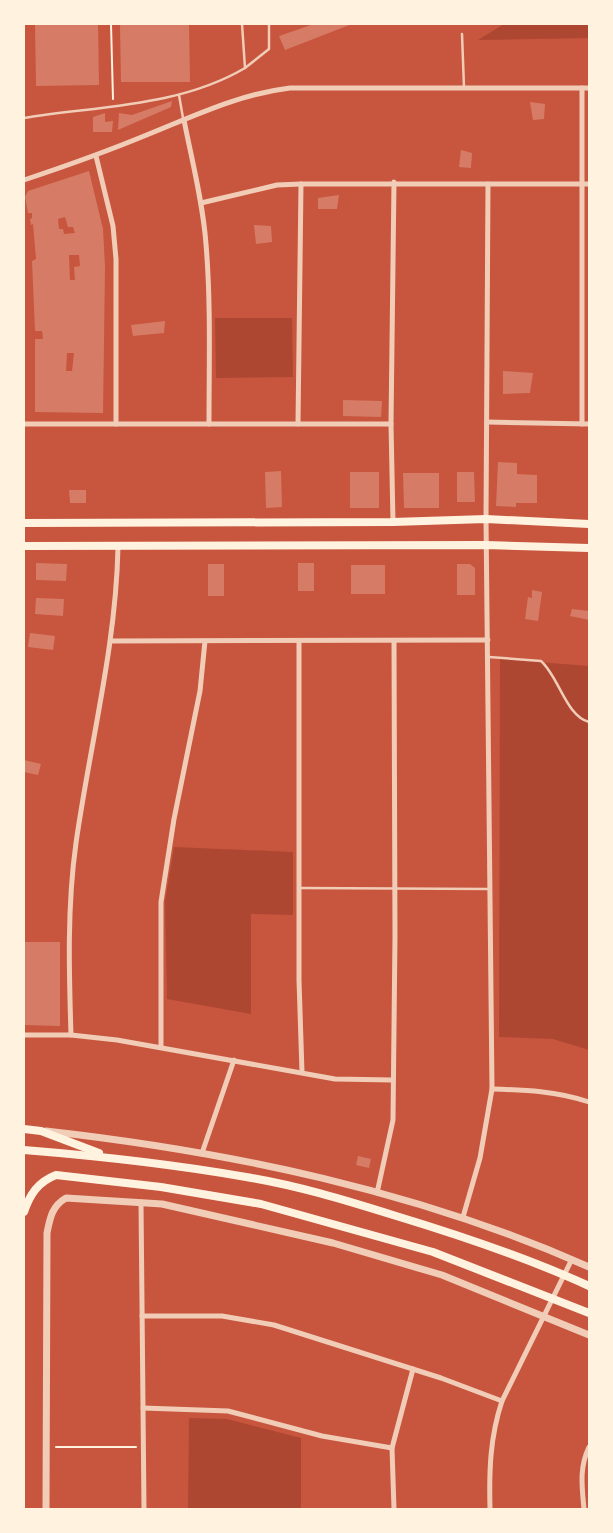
<svg xmlns="http://www.w3.org/2000/svg" width="613" height="1533" viewBox="0 0 613 1533" font-family="Poppins,sans-serif">
	<style>
		.green { fill: #ae4732 }
		.building { fill: #d67c66; fill-rule: evenodd }
		.lines { fill: none; stroke-linecap: round; stroke-linejoin: round }
		.path { stroke: #fff3e0; stroke-width: 2 }
		.service { stroke: #f1ccb7; stroke-width: 2.5 }
		.minor { stroke: #f1ccb7; stroke-width: 5 }
		.tertiary { stroke: #f1ccb7; stroke-width: 7 }
		.secondary { stroke: #fff3e0; stroke-width: 8 }
	</style>
	<rect width="100%" height="100%" fill="#c8553d"/>
	<g class="green">
		<polygon points="504,24 589,24 589,38 478,40"/>
		<polygon points="215,318 292,318 293,377 216,378"/>
		<polygon points="500,659 589,666 589,1050 553,1039 499,1037"/>
		<polygon points="174,847 293,852 293,915 251,914 251,1014 167,999 165,902"/>
		<polygon points="189,1418 227,1419 301,1438 301,1509 188,1509"/>
	</g>
	<g class="building">
		<polygon points="35,24 98,24 99,85 36,86"/>
		<polygon points="120,24 189,24 190,82 121,82"/>
		<polygon points="314,24 352,24 285,50 279,36"/>
		<polygon points="172,101 171,107 118,130 119,113 132,115"/>
		<polygon points="530,102 545,104 544,119 533,120"/>
		<polygon points="105,113 105,122 113,121 112,132 93,132 93,117"/>
		<polygon points="461,150 472,153 471,168 459,167"/>
		<path d="M89 171 103 229 105 267 103 413 35 412V339H43L42 331H35L32 261 36 259 33 224 31 225 30 219 32 218V213H28L25 197 28 191ZM65 217 68 227H73L75 233 64 234 63 229H59L58 219ZM69 255H79L80 266 74 267 75 280H70ZM67 353H74L72 371H66Z"/>
		<polygon points="339,195 337,209 318,209 318,198"/>
		<polygon points="254,225 271,226 272,242 256,244"/>
		<polygon points="165,321 164,333 133,336 131,325"/>
		<polygon points="503,371 533,373 530,393 503,394"/>
		<polygon points="343,400 382,401 381,417 343,416"/>
		<polygon points="498,462 517,463 517,474 537,475 537,503 516,503 516,507 496,506"/>
		<polygon points="281,471 282,507 266,508 265,472"/>
		<rect x="350" y="472" width="29" height="36"/>
		<polygon points="457,472 474,472 475,502 457,502"/>
		<polygon points="403,473 439,473 439,508 404,508"/>
		<polygon points="69,490 86,490 86,503 70,503"/>
		<polygon points="36,563 67,564 66,581 36,580"/>
		<rect x="298" y="563" width="16" height="28"/>
		<rect x="208" y="564" width="16" height="32"/>
		<polygon points="457,564 470,564 475,568 475,595 457,595"/>
		<rect x="351" y="565" width="34" height="29"/>
		<polygon points="532,590 542,592 538,621 525,619 528,597 532,598"/>
		<polygon points="36,598 64,599 63,616 35,614"/>
		<polygon points="572,609 589,611 589,620 570,616"/>
		<polygon points="30,633 55,636 53,650 28,647"/>
		<polygon points="24,760 41,764 38,775 24,772"/>
		<polygon points="24,942 60,942 60,1026 24,1025"/>
		<polygon points="358,1156 371,1159 369,1168 356,1165"/>
	</g>
	<g class="lines">
		<g class="path">
			<polyline points="111,24 113,99"/>
			<polyline points="56,1447 136,1447"/>
		</g>
		<g class="service">
			<polyline points="462,34 464,87"/>
			<polyline points="245,68 269,49 269,24"/>
			<polyline points="179,95 183,118"/>
			<path d="M24 118C97 106 179 107 245 68L242 24"/>
			<path d="M489 657 541 661C559 677 566 716 589 722"/>
			<polyline points="300,888 489,889"/>
		</g>
		<g class="minor">
			<polyline points="582,88 582,424"/>
			<path d="M184 120C192 161 203 203 206 244 211 304 209 364 209 424"/>
			<polyline points="96,156 113,226 116,259 116,424"/>
			<path d="M24 180C66 166 108 151 149 134 196 115 240 94 290 88H589"/>
			<polyline points="201,203 277,185 301,184 589,184"/>
			<polyline points="487,422 589,424"/>
			<polyline points="24,424 391,424"/>
			<polyline points="298,424 301,184"/>
			<polyline points="393,522 391,424 394,182"/>
			<polyline points="111,641 488,640"/>
			<polyline points="299,641 299,980 302,1072"/>
			<polyline points="24,1035 71,1035 117,1040 335,1079 392,1080"/>
			<path d="M71 1035C69 971 67 907 76 843 90 744 116 647 118 547"/>
			<polyline points="161,1046 161,902 174,819 200,691 205,641"/>
			<path d="M492 1089C526 1090 556 1091 589 1102"/>
			<polyline points="202,1153 234,1060"/>
			<polyline points="377,1193 393,1120 395,936 394,641"/>
			<polyline points="141,1202 144,1509"/>
			<polyline points="463,1217 480,1158 492,1089 486,519 488,184"/>
			<polyline points="142,1316 222,1316 274,1325 441,1378 502,1401"/>
			<polyline points="143,1408 228,1411 322,1436 392,1448"/>
			<polyline points="394,1509 392,1448 413,1369"/>
			<path d="M490 1509C489 1471 490 1437 502 1401L572 1259"/>
			<path d="M584 1509C582 1487 579 1468 589 1447"/>
		</g>
		<g class="tertiary">
			<path d="M46 1131C232 1152 418 1191 589 1267"/>
			<path d="M46 1509 47 1233C50 1218 52 1206 66 1198L162 1204 333 1243 442 1275 589 1335"/>
		</g>
		<g class="secondary">
			<polyline points="24,523 393,522 486,519 589,524"/>
			<polyline points="24,546 486,545 589,548"/>
			<polyline points="24,1129 41,1131 99,1153"/>
			<path d="M24 1150C98 1156 172 1164 246 1177 296 1185 345 1200 393 1215 459 1235 526 1257 589 1286"/>
			<path d="M24 1212C30 1194 38 1182 56 1175L161 1187 261 1204 433 1252 589 1313"/>
		</g>
	</g>
	<rect width="613" height="1533" fill="none" stroke="#fff3e0" stroke-width="50"/>
</svg>
